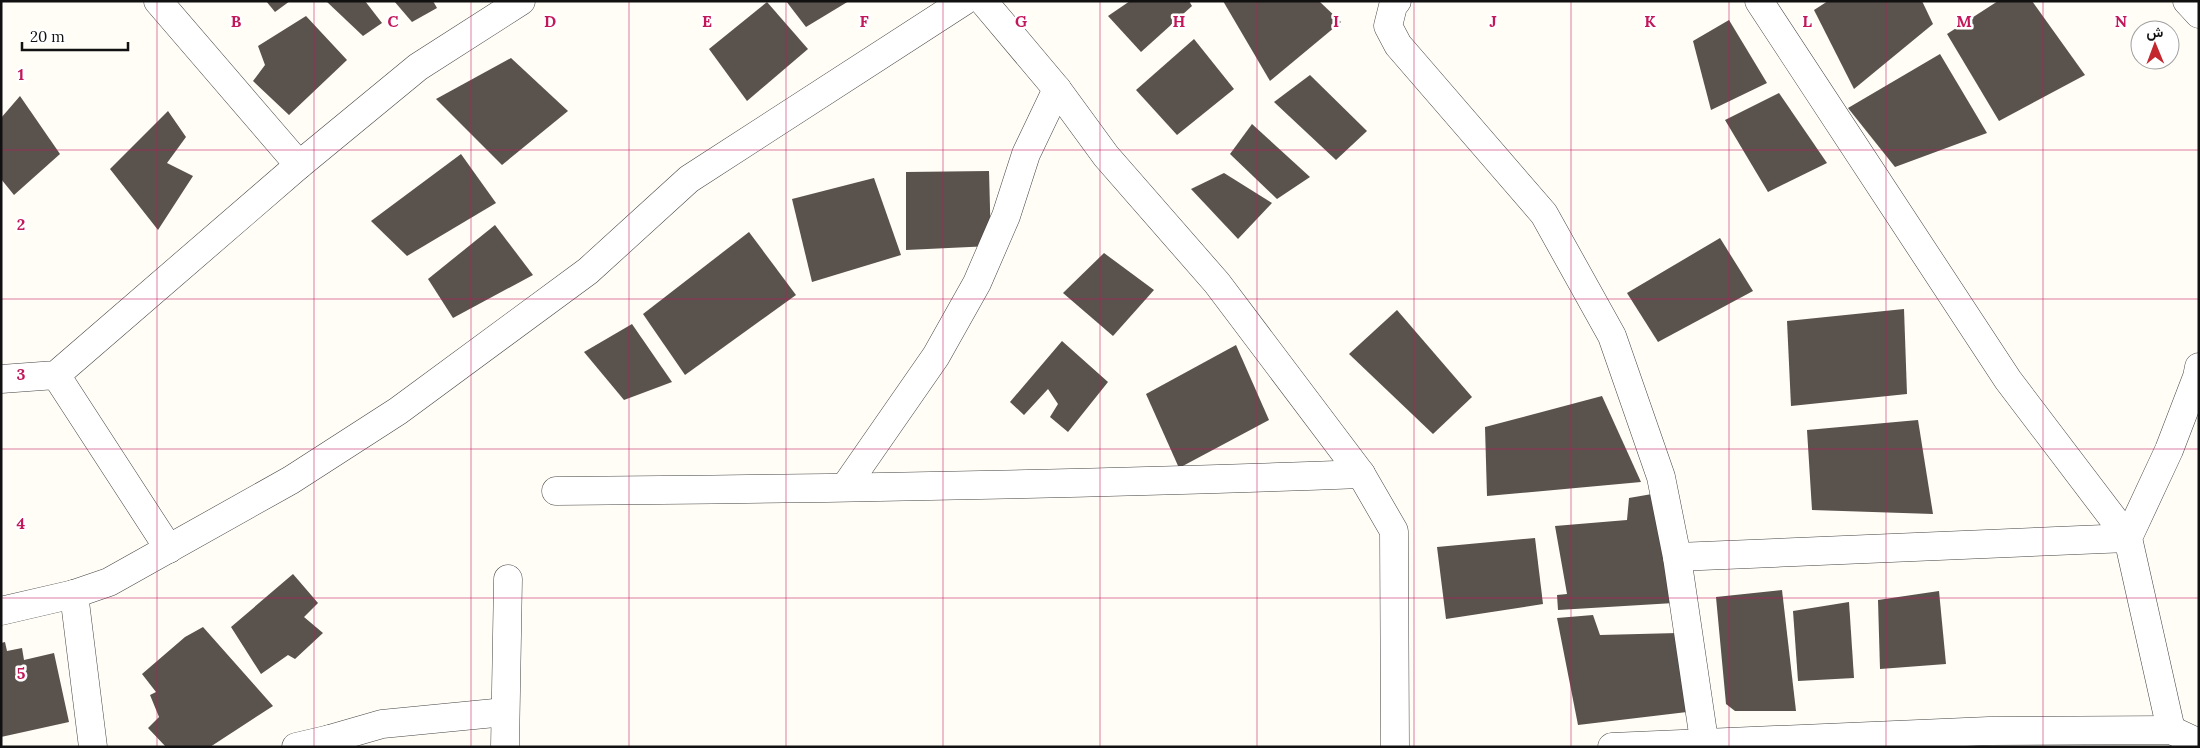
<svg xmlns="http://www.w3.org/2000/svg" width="2200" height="748" viewBox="0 0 2200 748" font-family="Lora,Vazirmatn,serif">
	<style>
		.building { fill: #5a524d }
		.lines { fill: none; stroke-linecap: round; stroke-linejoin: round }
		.minor-casing { stroke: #444; stroke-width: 29 }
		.minor { stroke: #fff; stroke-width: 28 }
		.grid { fill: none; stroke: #c2185b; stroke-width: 1; stroke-opacity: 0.55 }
		.grid-label { font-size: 16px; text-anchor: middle; font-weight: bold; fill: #c2185b; stroke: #fff; stroke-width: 5; stroke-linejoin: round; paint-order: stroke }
	</style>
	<rect width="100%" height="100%" fill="#fffdf5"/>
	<g class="building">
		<polygon points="266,1 290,1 275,12"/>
		<polygon points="326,1 365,1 382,23 363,36"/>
		<polygon points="394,1 433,1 437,8 412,22"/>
		<polygon points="786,1 849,1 806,27"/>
		<polygon points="1130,1 1189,1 1192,6 1141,52 1108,16"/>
		<polygon points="1223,1 1319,1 1341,22 1270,81"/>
		<polygon points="1828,1 1922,1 1933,24 1854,89 1814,10"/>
		<polygon points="1998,1 2032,1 2085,75 1999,121 1947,34"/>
		<polygon points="767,2 808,49 747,101 709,49"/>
		<polygon points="306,16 347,60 289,115 253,81 265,65 258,46"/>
		<polygon points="1729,20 1767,83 1711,110 1693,41"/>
		<polygon points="1194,39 1234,89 1177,135 1136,90"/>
		<polygon points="1940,54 1987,133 1895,167 1848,108"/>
		<polygon points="511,58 568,111 502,165 436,99"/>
		<polygon points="1310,75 1367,131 1336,160 1274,102"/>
		<polygon points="1779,93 1827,163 1768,192 1725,120"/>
		<polygon points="20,96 60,154 14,195 1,179 1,118"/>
		<polygon points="168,111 186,137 167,163 193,176 158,230 110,169"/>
		<polygon points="1252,124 1310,177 1277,199 1230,154"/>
		<polygon points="461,154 496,203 407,256 371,221"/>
		<polygon points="989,171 991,246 906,250 906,172"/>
		<polygon points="1224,173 1272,203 1238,239 1191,189"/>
		<polygon points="874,178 901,255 812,282 792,199"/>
		<polygon points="495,225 533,275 453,318 428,279"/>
		<polygon points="749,232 796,295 685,375 643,314"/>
		<polygon points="1720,238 1753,291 1658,342 1627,293"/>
		<polygon points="1104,253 1154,290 1113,336 1063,293"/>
		<polygon points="1904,309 1907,394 1791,406 1787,321"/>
		<polygon points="1397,310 1472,397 1433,434 1349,354"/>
		<polygon points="632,324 672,382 624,400 584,352"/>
		<polygon points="1062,341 1108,382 1068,432 1050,417 1058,404 1048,389 1024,415 1010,402"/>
		<polygon points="1236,345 1269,420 1179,468 1146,394"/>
		<polygon points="1602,396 1641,482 1487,496 1485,427"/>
		<polygon points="1918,420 1933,514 1812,510 1807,430"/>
		<polygon points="1652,494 1674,603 1558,610 1557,595 1567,594 1555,526 1627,520 1629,498"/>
		<polygon points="1535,538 1543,604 1446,619 1437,547"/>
		<polygon points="293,574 318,603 304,617 323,633 295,659 288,655 261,674 231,627"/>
		<polygon points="1782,590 1796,711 1735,711 1726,704 1716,597"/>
		<polygon points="1939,591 1946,664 1880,669 1878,600"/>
		<polygon points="1849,602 1854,678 1798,681 1793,611"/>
		<polygon points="1593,615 1600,635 1678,633 1687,712 1578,725 1557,618"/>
		<polygon points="203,627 273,706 210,747 166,747 148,728 159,717 150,695 156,692 142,674 185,637"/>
		<polygon points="5,642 7,651 22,648 24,660 54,653 69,722 1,737 1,643"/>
	</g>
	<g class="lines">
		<g class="minor-casing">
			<g id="minor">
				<polyline points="158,1 299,165"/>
				<polyline points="983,1 1057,89 1106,156 1217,283 1361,474 1394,531 1395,747"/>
				<polyline points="1397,1 1393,6 1388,26 1398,45 1544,214 1612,336 1661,477 1677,557 1705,747"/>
				<polyline points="1759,1 2008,380 2128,538"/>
				<polyline points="2187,1 2199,14"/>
				<polyline points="56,375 169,549"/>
				<polyline points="1,379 56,375 299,165 418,67 521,1"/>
				<polyline points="845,487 936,356 977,283 1006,216 1026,154 1057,89"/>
				<path d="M556 491C824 489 1093 484 1361 474"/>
				<polyline points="1677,557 2128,538"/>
				<polyline points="74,594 93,747"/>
				<polyline points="1,611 74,594 109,582 291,480 398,411 588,271 689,179 964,1"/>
				<polyline points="2171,730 2128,538 2169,450 2197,377 2199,367"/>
				<polyline points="330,739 382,724 505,712"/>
				<polyline points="296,747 330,739 330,747"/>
				<polyline points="505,747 508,579"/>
				<polyline points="1612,747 1989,731 2171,730 2199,743"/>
			</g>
		</g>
		<use href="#minor" class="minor"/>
	</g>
	<path class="grid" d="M157 1V747M314 1V747M471 1V747M629 1V747M786 1V747M943 1V747M1100 1V747M1257 1V747M1414 1V747M1571 1V747M1729 1V747M1886 1V747M2043 1V747M1 150H2199M1 299H2199M1 449H2199M1 598H2199"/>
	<g class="grid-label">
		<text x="236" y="27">B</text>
		<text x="393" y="27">C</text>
		<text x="550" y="27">D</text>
		<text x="707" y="27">E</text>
		<text x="864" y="27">F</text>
		<text x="1021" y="27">G</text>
		<text x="1179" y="27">H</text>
		<text x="1336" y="27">I</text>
		<text x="1493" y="27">J</text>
		<text x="1650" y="27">K</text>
		<text x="1807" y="27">L</text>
		<text x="1964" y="27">M</text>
		<text x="2121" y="27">N</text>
		<text x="21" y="80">1</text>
		<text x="21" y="230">2</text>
		<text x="21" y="380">3</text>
		<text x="21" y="529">4</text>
		<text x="21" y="679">5</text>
	</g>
	<rect width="2200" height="748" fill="none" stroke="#111111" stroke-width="5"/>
	<g transform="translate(2155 45) rotate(359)"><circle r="24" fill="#ffffff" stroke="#a0a0a0"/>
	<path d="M0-4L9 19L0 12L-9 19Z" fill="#c4262e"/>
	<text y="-8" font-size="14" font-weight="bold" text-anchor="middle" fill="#111111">ش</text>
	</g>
	<path d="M22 42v8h106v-8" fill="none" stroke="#111111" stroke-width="2.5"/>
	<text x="30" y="42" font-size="15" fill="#111111" stroke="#ffffff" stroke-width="4" paint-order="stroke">20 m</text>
</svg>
